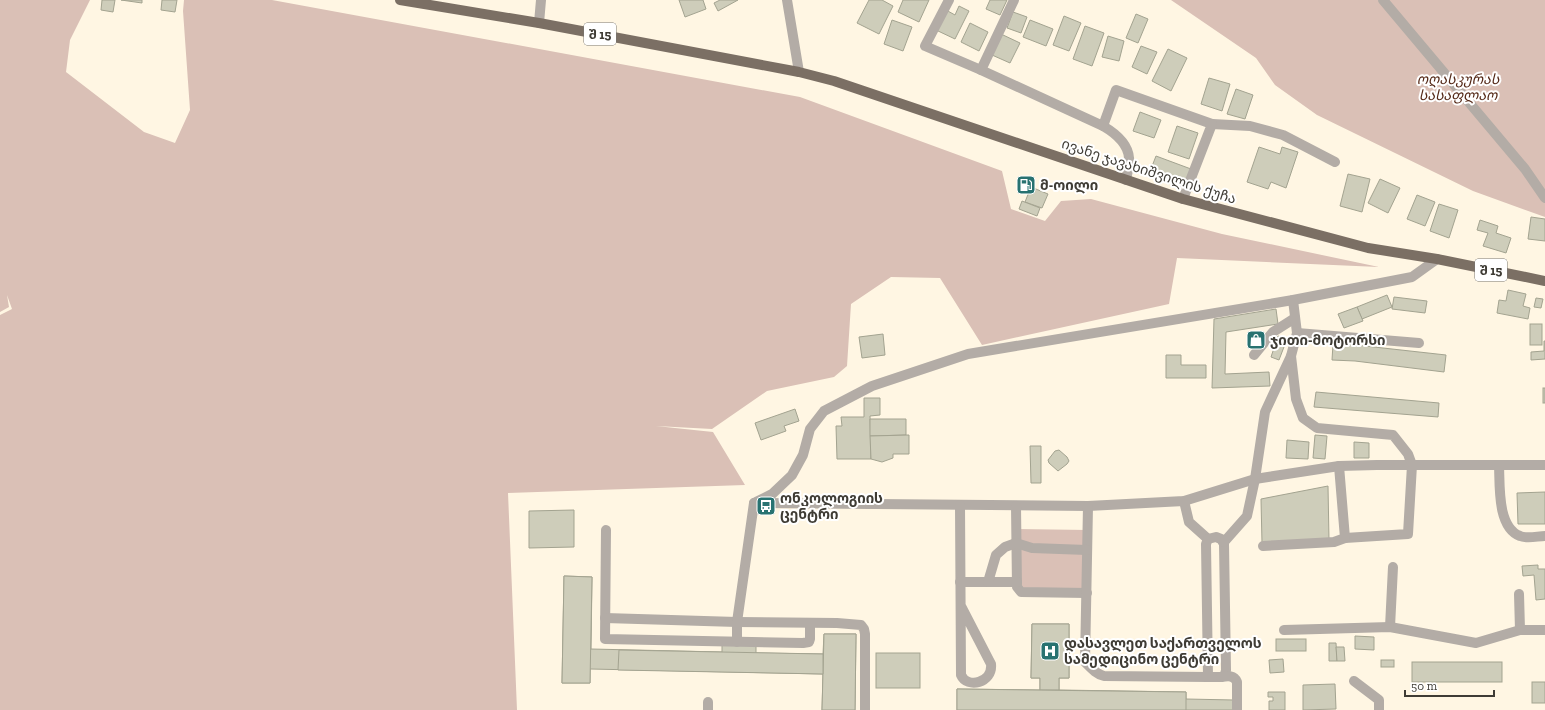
<svg xmlns="http://www.w3.org/2000/svg" width="1545" height="710" viewBox="0 0 1545 710" font-family="'Zilla Slab','Noto Sans Georgian',serif">
	<style>
		.green { fill: #dac0b6 }
		.building { fill: #cecdba; stroke: #a3a390 }
		.lines { fill: none; stroke-linecap: round; stroke-linejoin: round }
		.minor { stroke: #b3aca6; stroke-width: 10 }
		.major { stroke: #7b6f64; stroke-width: 10 }
		.labels { text-anchor: middle; stroke-width: 4; stroke-linejoin: round; paint-order: stroke }
		.shield { fill: #fff; stroke: #797672; stroke-width: 1 }
		.shield-label { font-size: 13px; font-weight: bold; fill: #3f3c35 }
		.park-label { font-size: 14px; font-style: italic; fill: #532715; stroke: #fff }
		.street-label { font-size: 14px; fill: #3f3c35; stroke: #fff }
		.poi-label { font-size: 14px; font-weight: bold; fill: #3f3c35; stroke: #fff; text-anchor: start }
	</style>
	<rect width="100%" height="100%" fill="#fff6e3"/>
	<g class="green">
		<polygon points="0,0 90,0 70,40 66,72 144,132 175,143 190,110 183,11 184,0 272,0 800,97 1002,171 1011,209 1045,221 1061,201 1091,199 1222,234 1379,267 1177,258 1169,304 982,345 940,278 891,277 851,304 847,366 834,377 767,391 712,429 656,426 713,432 745,485 508,493 517,710 0,710 0,315 12,309 7,295 9,307 0,312"/>
		<polygon points="1171,0 1545,0 1545,217 1473,191 1317,115 1275,85 1256,58"/>
		<polygon points="1016,529 1088,530 1087,593 1021,592"/>
	</g>
	<g class="building">
		<polygon points="102,0 115,0 113,12 101,10"/>
		<polygon points="121,0 142,0 142,3"/>
		<polygon points="162,0 177,0 175,12 161,10"/>
		<polygon points="679,0 703,0 706,9 685,17"/>
		<polygon points="720,0 738,0 718,11 714,3"/>
		<polygon points="869,0 882,0 893,6 879,34 857,23"/>
		<polygon points="903,0 929,0 919,22 898,12"/>
		<polygon points="990,0 1007,0 1000,15 986,9"/>
		<polygon points="959,6 969,11 955,39 936,30 946,10 955,15"/>
		<polygon points="1013,12 1027,17 1021,33 1007,28"/>
		<polygon points="1136,14 1148,19 1138,43 1126,38"/>
		<polygon points="1064,16 1081,23 1069,51 1053,45"/>
		<polygon points="892,20 912,27 903,51 884,44"/>
		<polygon points="1030,20 1053,29 1046,46 1023,37"/>
		<polygon points="970,23 988,32 979,51 961,42"/>
		<polygon points="1085,26 1104,33 1092,66 1073,59"/>
		<polygon points="1001,34 1020,43 1010,63 992,55"/>
		<polygon points="1108,36 1124,41 1119,61 1102,57"/>
		<polygon points="1141,46 1157,52 1147,74 1132,67"/>
		<polygon points="1168,49 1187,58 1171,91 1152,81"/>
		<polygon points="1209,78 1230,84 1222,111 1201,104"/>
		<polygon points="1236,89 1253,95 1245,119 1227,114"/>
		<polygon points="1140,112 1161,120 1154,138 1133,131"/>
		<polygon points="1177,126 1198,133 1189,159 1168,152"/>
		<polygon points="1259,147 1280,154 1282,147 1298,152 1286,188 1271,182 1268,189 1247,182"/>
		<polygon points="1156,156 1191,169 1184,188 1149,174"/>
		<polygon points="1348,174 1370,179 1362,212 1340,206"/>
		<polygon points="1380,179 1400,188 1388,213 1368,203"/>
		<polygon points="1031,187 1048,194 1042,208 1025,202"/>
		<polygon points="1417,195 1435,202 1425,226 1407,219"/>
		<polygon points="1022,201 1040,208 1037,216 1019,209"/>
		<polygon points="1439,204 1458,210 1449,238 1430,231"/>
		<polygon points="1531,217 1545,219 1545,241 1528,239"/>
		<polygon points="1480,220 1498,226 1496,233 1511,238 1506,253 1483,246 1488,233 1477,230"/>
		<polygon points="1508,290 1526,294 1523,306 1530,308 1528,319 1497,313 1499,300 1506,301"/>
		<polygon points="1387,295 1392,307 1362,319 1357,307"/>
		<polygon points="1394,297 1427,301 1425,313 1392,309"/>
		<polygon points="1536,298 1543,299 1541,308 1534,307"/>
		<polygon points="1357,307 1363,321 1344,328 1338,314"/>
		<polygon points="1276,309 1278,324 1226,332 1225,374 1269,372 1270,386 1212,388 1214,319"/>
		<rect x="1530" y="324" width="12" height="21"/>
		<polygon points="883,334 885,355 862,358 859,337"/>
		<polygon points="1278,336 1287,339 1279,360 1271,357"/>
		<polygon points="1544,341 1545,341 1545,359 1531,360 1531,352 1544,351"/>
		<polygon points="1333,344 1356,345 1446,355 1444,372 1355,361 1332,360"/>
		<polygon points="1166,355 1181,355 1181,365 1206,365 1206,378 1166,378"/>
		<rect x="1543" y="388" width="2" height="15"/>
		<polygon points="1316,392 1439,403 1438,417 1314,407"/>
		<polygon points="864,398 880,398 880,415 870,416 871,459 837,459 836,426 842,426 841,417 864,417"/>
		<polygon points="795,409 799,421 784,426 786,431 761,440 755,423"/>
		<polygon points="870,419 906,419 906,435 870,436"/>
		<polygon points="909,435 909,454 893,454 893,458 882,462 871,459 870,436"/>
		<polygon points="1315,435 1327,436 1325,459 1313,458"/>
		<polygon points="1287,440 1309,442 1308,459 1286,458"/>
		<polygon points="1354,442 1369,443 1369,458 1354,458"/>
		<polygon points="1030,446 1041,446 1041,483 1031,483"/>
		<polygon points="1059,450 1067,457 1069,461 1067,464 1058,471 1049,463 1048,460 1055,451"/>
		<polygon points="1328,486 1329,540 1262,543 1261,499"/>
		<polygon points="1545,492 1545,524 1518,524 1517,493"/>
		<polygon points="574,510 574,547 529,548 529,511"/>
		<polygon points="1538,565 1538,569 1545,569 1545,599 1536,600 1534,575 1523,576 1522,566"/>
		<polygon points="564,576 592,577 591,649 722,652 722,643 756,644 756,653 823,654 824,634 856,634 855,710 822,710 823,674 590,669 590,683 562,683"/>
		<polygon points="564,576 592,577 590,683 562,683"/>
		<polygon points="1032,624 1069,624 1069,678 1059,678 1059,690 1186,692 1186,699 1234,700 1233,710 957,710 957,689 1040,690 1040,678 1031,678"/>
		<polygon points="1032,624 1069,624 1069,678 1059,678 1059,690 1040,690 1040,678 1031,678"/>
		<polygon points="824,634 856,634 855,710 822,710"/>
		<polygon points="1355,636 1374,637 1374,650 1355,649"/>
		<rect x="1276" y="639" width="30" height="12"/>
		<polygon points="1329,643 1336,643 1337,661 1329,661"/>
		<polygon points="1336,647 1344,647 1345,661 1337,661"/>
		<polygon points="619,650 823,654 823,674 618,670"/>
		<rect x="876" y="653" width="44" height="35"/>
		<polygon points="1283,659 1284,672 1270,673 1269,660"/>
		<rect x="1381" y="660" width="13" height="7"/>
		<rect x="1412" y="662" width="90" height="20"/>
		<rect x="1532" y="682" width="13" height="21"/>
		<polygon points="1335,684 1336,709 1303,710 1303,685"/>
		<polygon points="957,689 1186,692 1186,710 957,710"/>
		<polygon points="1268,692 1285,692 1285,710 1269,710 1269,701 1273,701 1273,697 1268,697"/>
	</g>
	<g class="lines">
		<g class="minor">
			<polyline points="787,0 799,72"/>
			<path d="M949 0 925 46 981 70 1103 126C1115 133 1128 143 1129 158 1130 165 1127 173 1126 180"/>
			<polyline points="1383,0 1525,169 1545,198"/>
			<polyline points="539,23 541,0"/>
			<polyline points="981,70 1014,0"/>
			<polyline points="1212,124 1250,126 1283,135 1335,162"/>
			<polyline points="1103,126 1116,90 1212,124 1183,199"/>
			<polyline points="1297,333 1419,343"/>
			<polyline points="1254,355 1273,332 1295,318"/>
			<polyline points="1291,356 1296,399 1303,418 1317,428 1393,435 1408,454 1412,465 1408,534 1345,538"/>
			<path d="M1499 465C1500 486 1497 527 1520 536 1527 539 1538 536 1545 536"/>
			<polyline points="1184,501 1189,522 1208,539"/>
			<polyline points="756,502 772,494 792,475 803,455 810,429 824,411 872,386 968,354 1293,300 1412,277 1437,259"/>
			<polyline points="754,503 1088,506 1184,501 1255,479 1339,466 1377,465 1545,465"/>
			<path d="M960 505 961 675C967 689 993 683 991 664L961 606"/>
			<polyline points="1016,506 1017,587 1021,592 1087,593"/>
			<path d="M1088 506 1085 662C1091 668 1096 674 1104 676L1208 677 1206 544 1208 539 1216 537 1221 539 1224 544 1226 670 1225 675 1221 677H1208"/>
			<polyline points="606,530 605,639 803,643 809,642 810,639 810,623"/>
			<polyline points="1224,542 1247,516 1255,479 1265,412 1291,356 1297,333 1293,300"/>
			<polyline points="1263,546 1334,542 1345,538 1339,466"/>
			<polyline points="960,582 1017,582"/>
			<polyline points="988,582 996,555 1005,547 1016,543 1032,548 1087,550"/>
			<polyline points="1519,594 1520,630 1545,630"/>
			<polyline points="605,618 737,622 837,623 861,625 864,629 865,634 865,710"/>
			<polyline points="1390,627 1393,567"/>
			<polyline points="1284,630 1390,627 1476,643 1520,630"/>
			<polyline points="737,642 737,622 754,503"/>
			<path d="M1221 677C1228 676 1234 675 1237 682V710"/>
			<polyline points="1354,681 1379,700 1379,710"/>
			<polyline points="708,710 708,702"/>
		</g>
		<polyline class="major" points="400,0 539,23 799,72 834,81 1183,199 1368,248 1437,259 1545,281"/>
	</g>
	<defs>
		<g id="fuel-square" transform="scale(1)"><rect x="-9" y="-9" width="18" height="18" rx="4" fill="#287271" stroke="#fff"/><path d="M-5.5-6h7V0h2V4h1.3V-2.5L3-4.5l.8-.8L6-3V5H2.5V1h-1V6h-7ZM-4.2-4.7v3.2H.2V-4.7Z" fill="#fff"/></g>
		<g id="shop-square" transform="scale(1)"><rect x="-9" y="-9" width="18" height="18" rx="4" fill="#287271" stroke="#fff"/><path d="M-5-2.5h2.3a2.7 3.5 0 0 1 5.4 0H5L5.5 6h-11ZM-1.5-2.5h3a1.5 2.3 0 0 0-3 0Z" fill="#fff"/></g>
		<g id="bus-square" transform="scale(1)"><rect x="-9" y="-9" width="18" height="18" rx="4" fill="#287271" stroke="#fff"/><path d="M-5-6H5V4H4V6H2V4H-2V6H-4V4H-5ZM-3.5-4V0h7V-4ZM-3.5 1.2v1.5H-2V1.2ZM2 1.2v1.5H3.5V1.2Z" fill="#fff"/></g>
		<g id="hospital-square" transform="scale(1)"><rect x="-9" y="-9" width="18" height="18" rx="4" fill="#287271" stroke="#fff"/><path d="M-5-5h3v3.5h4V-5h3V5h-3V1.5h-4V5h-3Z" fill="#fff"/></g>
	</defs>
	<g fill-rule="evenodd">
		<use href="#fuel-square" x="1026" y="185"/>
		<use href="#shop-square" x="1256" y="340"/>
		<use href="#bus-square" x="766" y="506"/>
		<use href="#hospital-square" x="1050" y="651"/>
	</g>
	<g class="labels">
		<g class="shield">
			<rect x="584" y="23" width="32" height="22" rx="3"/>
			<rect x="1475" y="259" width="32" height="22" rx="3"/>
		</g>
		<g class="shield-label">
			<text x="600" y="39">შ 15</text>
			<text x="1491" y="275">შ 15</text>
		</g>
		<g class="park-label">
			<text x="1458" y="84">ოღასკურას<tspan x="1458" dy="16">სასაფლაო</tspan></text>
		</g>
		<g class="street-label">
			<text transform="translate(1149 171) rotate(18)" y="5">ივანე ჯავახიშვილის ქუჩა</text>
		</g>
		<g class="poi-label">
			<text x="1040" y="190">მ-ოილი</text>
			<text x="1270" y="345">ჯითი-მოტორსი</text>
			<text x="780" y="503">ონკოლოგიის<tspan x="780" dy="16">ცენტრი</tspan></text>
			<text x="1064" y="648">დასავლეთ საქართველოს<tspan x="1064" dy="16">სამედიცინო ცენტრი</tspan></text>
		</g>
	</g>
	<path d="M1405 690v6h89v-6" fill="none" stroke="#3f3c35" stroke-width="2"/>
	<text x="1411" y="690" font-size="12" fill="#3f3c35" stroke="#ffffff" stroke-width="3" paint-order="stroke">50 m</text>
</svg>
